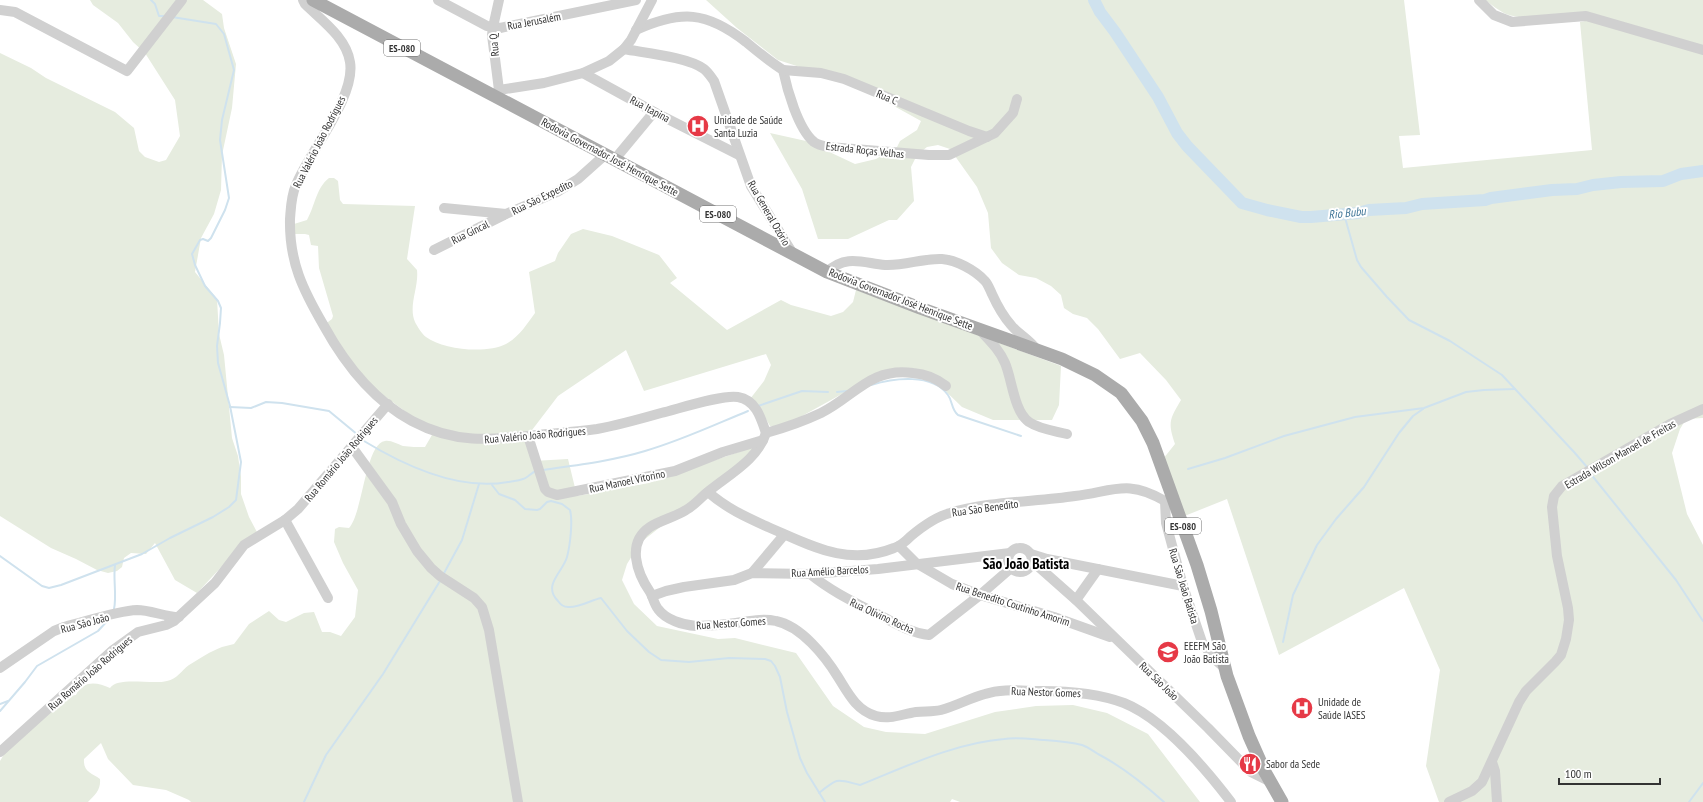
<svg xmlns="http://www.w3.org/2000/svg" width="1703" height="802" viewBox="0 0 1703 802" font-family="'PT Sans Narrow',sans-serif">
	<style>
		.green { fill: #e6ecdf }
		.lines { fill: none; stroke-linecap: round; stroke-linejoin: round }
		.stream { stroke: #cfe2ee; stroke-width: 2 }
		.river { stroke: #cfe2ee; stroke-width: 12 }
		.minor { stroke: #d0d0d0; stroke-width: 10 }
		.major { stroke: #ababab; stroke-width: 13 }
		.labels { text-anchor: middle; stroke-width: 4; stroke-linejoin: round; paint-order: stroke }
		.shield { fill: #fff; stroke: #707070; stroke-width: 1 }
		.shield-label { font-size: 10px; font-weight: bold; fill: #333 }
		.street-label { font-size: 11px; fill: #333; stroke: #fff }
		.poi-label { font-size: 11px; fill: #333; stroke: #fff; text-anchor: start }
		.water-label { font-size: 12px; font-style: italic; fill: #3f7597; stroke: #fff }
		.district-label { font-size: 15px; font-weight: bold; fill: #000; stroke: #fff }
	</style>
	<rect width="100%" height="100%" fill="#fff"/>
	<g class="green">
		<polygon points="90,0 203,0 222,14 224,28 236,64 232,108 222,155 221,190 214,214 201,238 195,272 217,299 219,334 224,355 232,438 238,456 241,477 241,494 249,517 258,534 240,547 197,593 175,580 155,543 146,554 131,553 124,558 122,567 117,571 108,573 97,570 76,559 51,548 0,516 0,53 31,68 46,78 115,112 134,128 139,151 145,157 159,162 166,160 180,136 175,100 145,53 133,42 118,23 93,5"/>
		<path d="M706 0H1404L1420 135 1399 136 1403 168 1592 150 1580 22 1585 21C1561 16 1529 22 1506 14 1499 11 1491 4 1485 0H1703V418L1686 419 1680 429 1672 453 1687 514 1703 545V802H1439L1426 766 1440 670 1404 588 1279 655 1227 499 1182 517 1163 459 1175 444C1168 423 1169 420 1181 400L1166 380 1140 353 1120 359 1098 329 1087 318 1073 314 1064 308 1061 295 1051 286 1036 278 1019 275 1002 263 991 248 988 213 977 187 950 149 938 145 927 147 917 155 911 167 914 201 897 220H889L848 239H818L802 189 770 133 806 141 855 164 876 159 897 147 900 141 917 130 921 121 856 85 778 60 737 28Z"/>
		<path d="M329 178H334L338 181 340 200 343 204 415 206 407 259 417 270C419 287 408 306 415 322 417 326 422 334 426 337 443 350 487 354 506 344 519 337 527 324 535 313L529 272 555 261 558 253 571 234 583 229 612 236 659 255 677 278 670 283 727 330 781 300 791 305 831 316 843 312 853 302 856 290 1061 366 1059 405 1052 420H993L962 407 934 380 878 374 784 426H770L759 407 750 399 764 381 771 365 766 354 644 391 626 350 558 396 529 434 533 461 568 459 577 496 649 483 759 445 749 457 640 543 627 564 622 580 634 604 657 626 718 639 735 638 796 653 833 706 864 727 886 732 925 734 995 712 1036 706 1073 705 1107 713 1148 734 1200 802H960L952 799 950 802H191L189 800 166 790 133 785 108 759 101 743 84 759C83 772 92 773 100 779 101 790 95 795 88 802H0V761C15 735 46 715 69 696L76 695C83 680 97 682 110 688 118 676 152 685 167 681 177 679 181 671 189 665 199 659 211 651 222 647 226 646 230 645 234 644L249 624 269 611 279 620 286 622 304 613 314 612 322 632H330L341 636 355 617 358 590 343 563 334 542 335 529 339 527 349 528C363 513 365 444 385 441 391 440 397 444 403 446 410 447 418 447 425 447L436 428 420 425 406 412 375 389 348 361 324 325 332 319 333 316 319 268 318 246 311 245 309 235 305 234H295L294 224 307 220C315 206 316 188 329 178Z"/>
	</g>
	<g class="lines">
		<g class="stream">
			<polyline points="151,0 155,4 159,16 164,16"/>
			<polyline points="1344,214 1357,260 1361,267 1387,297 1409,320 1450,341 1502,375 1574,452 1587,467"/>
			<path d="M871 385C894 378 932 373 948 395 953 402 951 409 958 415L1021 436"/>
			<polyline points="837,392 847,391"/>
			<polyline points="758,406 802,391 828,392"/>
			<polyline points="230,407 251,408 266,402 282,403 329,411 358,435"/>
			<path d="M364 441C405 466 459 491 508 482 513 481 518 481 523 479 527 478 531 473 536 471"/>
			<polyline points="1188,469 1225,458 1284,436 1355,417 1424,408 1466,392 1484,390 1515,389"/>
			<path d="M542 470C577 465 612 461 645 451 680 441 714 425 748 411"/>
			<polyline points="1590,473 1676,580 1703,621"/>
			<path d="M492 485 499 494 515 500 525 509 537 510 540 509 547 502 551 501 562 504 570 510C573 521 570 546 567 557 563 572 542 585 558 601 560 604 564 607 568 607 579 608 591 600 601 598L627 631 649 652 661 660 689 662 729 658 765 659 771 661 775 666 780 677 787 712 800 758 807 773 825 802"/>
			<polyline points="0,556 42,586 49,588 61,585 142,554 170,538 213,517 229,507 236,500 241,462 230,406 218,363 217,346 220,323 221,308 218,301 205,286 195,265 192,254 200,240 203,239 208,241 211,238 225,210 229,198 220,140 222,120 234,70 224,34 216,24 172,17"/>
			<polyline points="443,575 462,540 479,484"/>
			<path d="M114 609C117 595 113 580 115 565"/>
			<polyline points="1283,642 1293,595 1317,545 1336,519 1364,487 1399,433 1413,416 1423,409"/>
			<polyline points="0,704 8,701"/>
			<polyline points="0,711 25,682 37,666 98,631 109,619"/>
			<path d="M819 793C839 777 836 779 860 785 905 767 954 743 1004 739 1017 737 1030 739 1043 740 1056 741 1070 742 1082 745 1088 747 1093 751 1098 754 1123 767 1144 784 1164 802"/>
			<polyline points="304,802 326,755 383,674 440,581"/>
			<polyline points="1689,802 1703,783"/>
		</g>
		<polyline class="river" points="1094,0 1100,12 1115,32 1158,97 1177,133 1187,146 1242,203 1267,210 1301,217 1311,217 1358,213 1369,210 1406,208 1422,204 1485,200 1491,198 1552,190 1577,189 1593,185 1621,182 1663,181 1681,174 1703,171"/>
		<g class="minor">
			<path d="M303 0 305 4C321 20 346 37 350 62 356 97 309 152 296 185 291 196 291 207 290 219 289 262 303 290 324 326 345 364 373 400 412 421 455 444 490 440 536 435 556 433 577 432 597 429 619 425 640 419 661 413 678 409 723 394 738 397 756 400 761 418 766 433"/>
			<polyline points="438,0 487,26 500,28 636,0"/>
			<polyline points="499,0 493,27 492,35 499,90"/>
			<polyline points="1479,0 1494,15 1512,22 1586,16 1703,50"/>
			<polyline points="0,10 15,12 127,71 182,0"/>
			<path d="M636 30C681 10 706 11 746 42 758 52 770 62 783 70 787 89 798 129 814 142 818 145 823 146 829 147L929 155H949L995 133 1013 113 1017 99"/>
			<path d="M624 49C645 53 688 57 704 69 708 72 711 77 714 81L751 186 793 254"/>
			<polyline points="783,70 821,73 844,79 969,131 987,137"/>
			<polyline points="583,73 654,112 739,155"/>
			<polyline points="493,96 499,90 544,83 583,73 609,61 624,49 631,40 652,0"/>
			<polyline points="615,159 654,112"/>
			<polyline points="444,208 506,214 557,192 578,179 606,154"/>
			<polyline points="434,250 504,215"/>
			<path d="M827 272C846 254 863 263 885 265 905 266 923 258 942 259 956 260 975 270 985 281 988 284 990 290 992 294 997 305 1003 316 1011 325 1019 335 1028 338 1037 350"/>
			<path d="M979 329C989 340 999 349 1005 363 1012 379 1014 412 1029 422 1039 429 1055 431 1067 434"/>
			<path d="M766 433C758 459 730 474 709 491 701 497 695 505 686 510 675 517 661 520 650 527 626 543 637 573 650 592 653 597 654 604 658 609 666 620 683 625 696 626 709 626 723 625 736 623 750 621 763 618 776 621 801 626 825 656 838 677 848 693 856 710 876 716 890 720 902 714 916 712 924 711 933 712 941 710 956 706 970 698 985 694 1003 688 1022 691 1041 691 1069 691 1097 693 1124 703 1164 719 1205 768 1231 802"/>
			<path d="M766 433C784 428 804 421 821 413 854 397 870 367 913 373 926 374 936 378 946 386"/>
			<polyline points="528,436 545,489 548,492 557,495 675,471 723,452 763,440"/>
			<polyline points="352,447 392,502 401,524 417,551 431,568 440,576 474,598 482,607 489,630 518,802"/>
			<path d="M708 492C726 508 746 517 768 527 810 545 847 567 894 548 901 546 906 541 911 536 923 526 935 517 950 513 989 501 1035 502 1075 496 1114 491 1128 479 1165 501"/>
			<polyline points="1165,501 1166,523 1183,586 1202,642 1213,658 1226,669"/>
			<polyline points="285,520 328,598"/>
			<polyline points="899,546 916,563 952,584 980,595 1054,617 1110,637"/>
			<circle cx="1020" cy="560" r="12"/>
			<polyline points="1031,554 1047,559 1183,586"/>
			<polyline points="1032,561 1076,600 1208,728 1251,772 1271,782"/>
			<polyline points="752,573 784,535"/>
			<path d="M810 574C832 592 856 603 881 616 897 624 911 633 929 635L980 595 1011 568"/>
			<polyline points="652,596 666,591 684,587 734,580 752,573 810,574 878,569 1010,553"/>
			<polyline points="1076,600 1098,569"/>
			<path d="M0 668 54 631 64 627C85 622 116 611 137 610 151 610 165 617 179 617"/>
			<polyline points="0,752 113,650 138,632 166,625 174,621 215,583 244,545 285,520 298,509 388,404"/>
			<polyline points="1492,762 1495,771 1497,802"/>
			<polyline points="1449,802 1472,791 1482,782 1519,702 1526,691 1555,662 1561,655 1566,639 1569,620 1568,608 1557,556 1552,507 1554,496 1562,486 1670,424 1703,409"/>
		</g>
		<polyline class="major" points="313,0 827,272 920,308 1062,359 1095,375 1121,393 1142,421 1153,443 1197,565 1211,611 1227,676 1249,736 1265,772 1282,802"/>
	</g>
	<defs>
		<g id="hospital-disc" transform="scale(1.15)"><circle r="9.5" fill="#e63946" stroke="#fff"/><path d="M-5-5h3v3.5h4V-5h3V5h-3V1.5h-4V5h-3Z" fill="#fff"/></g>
		<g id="school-disc" transform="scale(1.15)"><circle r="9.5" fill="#e63946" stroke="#fff"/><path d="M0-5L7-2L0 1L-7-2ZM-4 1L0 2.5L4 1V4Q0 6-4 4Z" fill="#fff"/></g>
		<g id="restaurant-disc" transform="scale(1.15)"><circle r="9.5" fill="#e63946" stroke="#fff"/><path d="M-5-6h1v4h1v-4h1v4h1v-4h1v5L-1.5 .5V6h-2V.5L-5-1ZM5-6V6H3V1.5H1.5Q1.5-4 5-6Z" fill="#fff"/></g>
	</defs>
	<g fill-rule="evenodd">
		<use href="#hospital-disc" x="698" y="126"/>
		<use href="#school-disc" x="1168" y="652"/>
		<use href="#hospital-disc" x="1302" y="708"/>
		<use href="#restaurant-disc" x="1250" y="764"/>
	</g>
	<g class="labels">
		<g class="shield">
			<rect x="384" y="40" width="36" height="16" rx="3"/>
			<rect x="700" y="206" width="36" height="16" rx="3"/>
			<rect x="1165" y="518" width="36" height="16" rx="3"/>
		</g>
		<g class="shield-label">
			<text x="402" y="52">ES-080</text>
			<text x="718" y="218">ES-080</text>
			<text x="1183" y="530">ES-080</text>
		</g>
		<g class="street-label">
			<text transform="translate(534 21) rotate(-11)" y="4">Rua Jerusalém</text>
			<text transform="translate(494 45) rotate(-95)" y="4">Rua Q</text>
			<text transform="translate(887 97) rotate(22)" y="4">Rua C</text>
			<text transform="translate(650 109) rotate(28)" y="4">Rua Itapina</text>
			<text transform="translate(319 142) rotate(-63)" y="4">Rua Valério João Rodrigues</text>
			<text transform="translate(865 150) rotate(6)" y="4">Estrada Roças Velhas</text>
			<text transform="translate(610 157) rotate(28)" y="4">Rodovia Governador José Henrique Sette</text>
			<text transform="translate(542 197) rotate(-26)" y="4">Rua São Expedito</text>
			<text transform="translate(769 213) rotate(60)" y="4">Rua General Ozório</text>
			<text transform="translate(470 232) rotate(-26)" y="4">Rua Gincal</text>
			<text transform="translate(901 299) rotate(21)" y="4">Rodovia Governador José Henrique Sette</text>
			<text transform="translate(535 435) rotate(-5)" y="4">Rua Valério João Rodrigues</text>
			<text transform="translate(1620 454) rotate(-30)" y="4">Estrada Wilson Manoel de Freitas</text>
			<text transform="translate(341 459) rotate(-50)" y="4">Rua Romário João Rodrigues</text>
			<text transform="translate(627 481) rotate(-12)" y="4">Rua Manoel Vitorino</text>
			<text transform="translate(985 508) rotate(-8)" y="4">Rua São Benedito</text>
			<text transform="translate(830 571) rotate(-3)" y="4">Rua Amélio Barcelos</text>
			<text transform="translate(1184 586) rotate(73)" y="4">Rua São João Batista</text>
			<text transform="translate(1013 604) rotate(18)" y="4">Rua Benedito Coutinho Amorim</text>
			<text transform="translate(882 616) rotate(25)" y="4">Rua Olivino Rocha</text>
			<text transform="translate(85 623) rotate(-15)" y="4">Rua São João</text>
			<text transform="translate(731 623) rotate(-4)" y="4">Rua Nestor Gomes</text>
			<text transform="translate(90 673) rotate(-41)" y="4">Rua Romário João Rodrigues</text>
			<text transform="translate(1159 681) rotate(44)" y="4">Rua São João</text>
			<text transform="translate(1046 692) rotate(2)" y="4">Rua Nestor Gomes</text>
		</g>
		<g class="poi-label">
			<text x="714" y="124">Unidade de Saúde<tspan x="714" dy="13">Santa Luzia</tspan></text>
			<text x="1184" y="650">EEEFM São<tspan x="1184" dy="13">João Batista</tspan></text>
			<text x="1318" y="706">Unidade de<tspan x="1318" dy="13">Saúde IASES</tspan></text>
			<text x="1266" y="768">Sabor da Sede</text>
		</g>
		<g class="water-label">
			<text transform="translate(1347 213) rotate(-6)" y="4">Rio Bubu</text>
		</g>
		<g class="district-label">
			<text x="1026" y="569">São João Batista</text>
		</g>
	</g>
	<path d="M1559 778v6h101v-6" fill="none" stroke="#333333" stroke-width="2"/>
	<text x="1565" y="778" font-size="12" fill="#333333" stroke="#ffffff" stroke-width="3" paint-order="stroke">100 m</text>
</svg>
